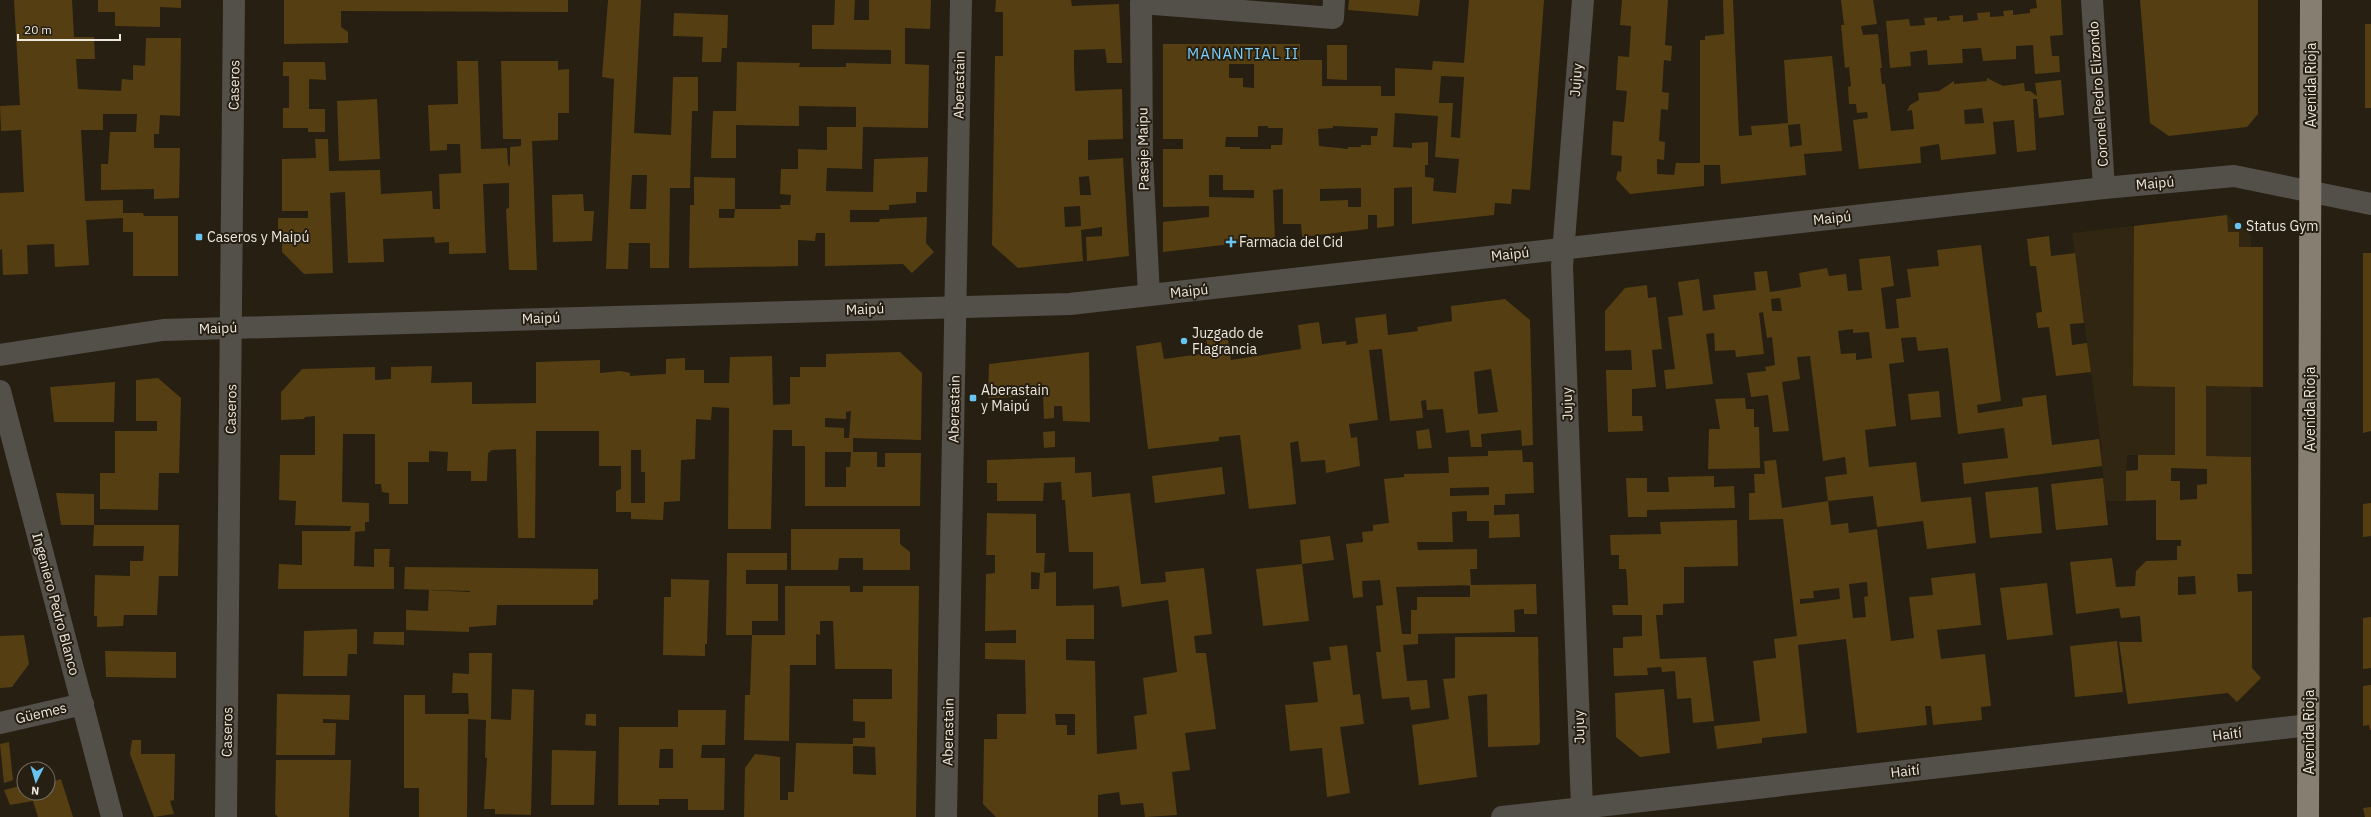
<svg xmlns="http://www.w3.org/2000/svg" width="2371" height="817" viewBox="0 0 2371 817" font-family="'IBM Plex Sans',sans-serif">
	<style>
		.built { fill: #302612 }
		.building { fill: #553f12; fill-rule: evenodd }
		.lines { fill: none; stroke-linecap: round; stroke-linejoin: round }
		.minor { stroke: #534f49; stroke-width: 22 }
		.major { stroke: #857e71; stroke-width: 22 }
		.poi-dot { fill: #68c4f0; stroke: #261f12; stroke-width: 1.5 }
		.labels { text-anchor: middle; stroke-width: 4; stroke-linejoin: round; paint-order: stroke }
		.street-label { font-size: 14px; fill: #ece7df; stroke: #261f12 }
		.poi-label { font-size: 14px; fill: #ece7df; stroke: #261f12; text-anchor: start }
		.neighbourhood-label { font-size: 15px; letter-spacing: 1px; fill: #7ccff8; stroke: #261f12 }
	</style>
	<rect width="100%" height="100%" fill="#261f12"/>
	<polygon class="built" points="2227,215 2251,235 2251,457 2127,455 2126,501 2106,501 2102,466 2055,472 2054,460 2102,452 2072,233"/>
	<g class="building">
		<polygon points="14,0 72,0 74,37 94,37 95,59 76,59 78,89 121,91 122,79 133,80 133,65 145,66 146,38 181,38 180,116 160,115 159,134 154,134 154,148 180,148 179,198 154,199 154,189 101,190 101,164 108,164 110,132 136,132 137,114 103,114 103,130 81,130 85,201 123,200 123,213 143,213 144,216 178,216 178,276 133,276 133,232 123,232 123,218 86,220 89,265 55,267 54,244 27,245 28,274 3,275 2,249 0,250 0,193 24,192 21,130 1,131 0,106 20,105"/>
		<polygon points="98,0 181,0 181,8 160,7 160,27 115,26 115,12 98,12"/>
		<polygon points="284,0 568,0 568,12 341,11 341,27 348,32 348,43 284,44"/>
		<path d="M608 0H641L634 133 671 135 673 77H698V111H692L690 188H670L669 268H650V243H629L628 269H606L614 79 602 77ZM632 175H647L646 209H630Z"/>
		<polygon points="835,0 855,0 854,20 869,20 869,0 931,0 930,29 905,28 905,64 929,65 928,128 863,127 862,169 827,168 826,191 873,192 874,159 928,157 927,192 916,192 916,203 889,205 889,210 850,210 850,222 879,222 880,219 927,217 926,243 934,252 912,273 903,264 825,266 825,233 816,233 815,241 798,240 798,266 689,268 690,205 694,205 694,177 735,178 735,209 719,209 719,218 734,218 735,209 781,209 780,205 790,205 791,195 780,194 781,169 798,169 798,149 827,150 827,127 856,127 856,107 799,106 799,126 736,125 736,158 711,158 713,111 736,111 737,62 800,63 799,67 846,67 846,63 891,64 891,50 812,49 812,25 834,25"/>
		<path d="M996 0H1071L1072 6 1119 4 1122 63H1107L1105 49 1074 50V65L1075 91 1122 89 1123 139 1088 140V160L1123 158 1129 256 1087 261 1086 237 1102 236V227L1081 230 1083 261 1018 268 992 245 995 56H1003V12H995ZM1089 176 1091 195H1080L1079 177ZM1080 206 1081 226 1065 227 1064 207Z"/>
		<polygon points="1349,0 1420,0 1418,16 1348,10"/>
		<path d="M1469 0H1544L1530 190 1512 189 1511 204 1495 203 1494 215 1412 224V187L1394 188V226L1377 228V215H1368V229L1302 237 1301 224H1283V189L1273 190 1275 239 1163 252V222L1209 217V206L1163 207V149H1183V139H1163V44H1300V60H1322V86H1381V96H1395V68L1432 70 1433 61 1464 63ZM1229 64H1254V88L1243 87V78H1229ZM1441 76 1464 77 1460 138 1451 137 1453 103H1439ZM1395 113 1438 116 1435 157 1459 159 1456 193 1433 191 1434 178 1425 177V165H1428V142L1412 143V148L1393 147ZM1258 126H1268V128H1283L1282 145H1271V149H1240V147H1225L1226 137H1258ZM1333 126 1378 128 1377 136H1371V145H1361V147H1348V149L1319 146 1318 129 1333 128ZM1209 175H1223V190H1254V198L1209 197ZM1361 188V207H1348V200L1320 201V189Z"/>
		<path d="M1622 0H1668L1665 45 1672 46 1671 61 1664 60 1662 92 1669 93 1668 110 1661 109 1659 141 1665 142 1664 160 1657 159V174L1674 175 1676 163H1700V40H1705V36L1724 34 1723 0H1733L1739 136 1752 135 1751 126 1788 123 1784 60 1832 56 1842 151 1804 154 1806 175 1721 184 1720 165H1704V186L1630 194 1616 179 1618 171 1621 172 1622 156 1611 155 1613 121 1624 122 1627 91 1616 90 1618 56 1629 57 1631 26 1620 25ZM1800 124 1802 145 1790 147 1788 125Z"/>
		<path d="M1841 0H1873L1877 24 1861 26 1863 35 1878 34 1882 68H1880L1882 84H1885L1891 131 1914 129 1912 110 1907 111 1910 105 1919 100 1918 93 1939 91 1954 81V84L1987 81V78L2003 86 2024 83 2025 91H2030L2037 96 2035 83 2061 80 2064 115 2039 118 2037 99H2033L2036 150 2017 152 2014 120 1993 122 1996 154 1941 160 1939 144 1920 147 1921 163 1859 169 1853 120 1868 118 1867 112 1857 113 1856 104H1849L1848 87 1851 86 1849 67 1845 68 1841 25H1844ZM1982 108 1984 123 1965 124 1964 110Z"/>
		<polygon points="2036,0 2061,0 2063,35 2050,36 2052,56 2059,56 2060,72 2035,74 2033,45 2016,46 2016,59 1983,61 1981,48 1962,49 1963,63 1928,65 1927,50 1910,52 1911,66 1890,68 1886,21 1909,19 1910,26 1925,25 1924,18 1937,17 1937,21 1950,20 1949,16 1963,15 1963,22 1978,20 1977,13 1990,12 1990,17 2004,16 2003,11 2013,10 2013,15 2030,13 2030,9 2037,8"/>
		<polygon points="2140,0 2258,0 2258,114 2247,127 2169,136 2150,123"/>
		<polygon points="674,13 728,15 727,48 722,48 721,62 702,62 703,37 673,36"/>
		<rect x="2365" y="24" width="6" height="84"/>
		<polygon points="1327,45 1347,45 1347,80 1327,79"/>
		<polygon points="457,61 478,61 481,149 507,148 508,165 510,166 510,147 521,146 521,139 503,139 501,61 558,61 558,70 569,69 569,113 558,113 558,140 532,141 537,270 509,270 506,209 509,208 509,183 483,184 486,253 449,254 449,242 435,243 434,237 383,239 384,262 348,263 345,192 330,193 333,273 304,274 282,252 282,232 278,233 278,218 308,218 308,211 282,211 282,159 316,158 315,139 328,139 329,171 380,170 381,194 432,191 433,209 440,209 439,174 461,173 460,144 447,144 447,150 430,151 428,105 458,104"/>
		<polygon points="283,62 325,62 326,80 309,79 309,109 325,109 325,132 308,132 308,128 283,128 283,108 289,108 289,76 283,76"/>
		<polygon points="377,99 380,159 339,161 337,101"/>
		<polygon points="583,194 584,211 594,211 592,241 553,242 552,195"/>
		<path d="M2227 215 2228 232H2239V247H2263V387L2206 386V456L2251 457 2252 574H2237L2238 592 2252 591V668L2261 678 2237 702 2228 693 2128 704 2119 642H2142L2140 616 2121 618 2119 608 2076 614 2070 562 2112 558 2116 587 2135 586 2136 571 2146 561 2177 560V546H2181V540H2156V500L2126 501V471L2138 470V455H2175V387L2133 386 2134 226ZM2171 468 2207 469V484L2197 485V499L2180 500V481H2171ZM2195 576 2196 594 2178 595V577Z"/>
		<polygon points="2049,236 2051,256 2075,253 2084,323 2070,324 2072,345 2087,343 2091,372 2056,376 2049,327 2038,328 2036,313 2042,312 2036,266 2030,266 2027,239"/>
		<path d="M1981 245 2001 401 1977 405 1978 413 2023 406 2022 398 2046 395 2052 445 2099 439 2102 466 1964 484 1962 463 2008 458 2004 428 1958 434 1948 348 1918 351 1916 337 1901 338 1904 362 1889 364 1896 426 1865 430 1869 467 1916 462 1921 502 1971 497 1976 543 1927 549 1923 521 1877 527 1873 496 1828 501 1825 477 1847 474 1845 457 1823 461 1810 356 1797 357 1800 379 1782 382 1789 431 1773 432 1768 395 1751 397 1747 373 1766 371 1765 367 1775 365 1772 337 1767 338 1763 312 1759 313 1764 354 1736 357 1735 350 1715 351 1714 333 1706 334 1713 384 1666 389 1664 370 1675 369 1668 317 1683 315 1678 282 1699 279 1703 311 1715 309 1713 295 1756 290 1754 272 1767 271 1770 292 1801 287 1799 273 1827 268 1829 276 1846 274 1848 291 1862 290 1859 259 1890 256 1894 286 1881 288 1886 329 1899 328 1896 299 1911 297 1907 269 1939 266 1937 250ZM1780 298 1782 311H1772L1771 299ZM1853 329V333L1869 332 1872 358 1856 360V353L1841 354 1838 331Z"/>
		<polygon points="2363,253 2371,253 2371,431 2363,433"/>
		<polygon points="1647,285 1648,298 1656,297 1662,349 1652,350 1656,387 1632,389 1632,416 1642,416 1643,431 1608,432 1606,370 1632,370 1631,350 1605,351 1605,311 1625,288"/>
		<path d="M1505 299 1530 320 1533 445 1522 446 1521 430 1481 434 1482 447H1471L1469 430 1446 433 1443 409 1427 410 1426 400 1421 401 1423 418 1390 421 1382 349 1369 350 1378 420 1349 424 1351 438 1357 437 1360 466 1326 473 1325 460 1301 462 1298 441 1290 443 1296 504 1249 509 1240 435 1219 437V441L1148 449 1136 346 1161 342 1164 359 1208 353 1206 337 1227 334 1231 360 1301 349 1298 325 1319 322 1322 344 1346 341V345L1358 343 1355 318 1386 314 1388 335 1418 331 1417 327 1452 321 1451 306ZM1491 369 1498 412 1478 414 1474 372Z"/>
		<path d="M900 352 922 373 921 440 853 438V452H877V467H885V453H921L920 506H805V446H792V430H773L771 529H728L729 408 712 407 711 420 696 419 695 459 681 460 680 501 664 502 663 520 631 519V512H616V491L621 489V466H599V431H536L535 538H518L516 449 492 450 488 453 487 481H471V471H447L448 452 429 451V462H408V504H389V493L382 492 381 484H375V434H343L342 502 369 503V522H365V531L355 532 354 566 374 567V549H390L389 567H394V589H278L279 564 302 565V531H350L351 526 295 525 296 501 279 500 280 455H315V416L305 417 304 419 281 420V392L302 369 375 367V380L391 379V367L432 366 431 383 472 382V404L536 403V362L600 360V373L620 371 630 373V376L645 375 666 374V359L685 358V370H704V383H729L730 357 772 356 773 405 790 404V377H800V367H826V354ZM851 411 849 438H844V428L825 427V418L846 419V412ZM631 450H641V472H645V503H631ZM825 452H851L850 467H846V487H825Z"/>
		<polygon points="1089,352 1090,422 1063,421 1062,406 1054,406 1054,418 1044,419 1043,396 988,398 989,364"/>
		<polygon points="158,378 181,398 179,473 159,473 158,510 100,509 100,473 115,473 115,431 157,431 157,421 136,421 136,380"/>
		<polygon points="115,382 114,422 54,422 50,387"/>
		<polygon points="1939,391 1941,417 1911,420 1908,394"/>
		<polygon points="1745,398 1746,409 1754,409 1754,427 1759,427 1760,468 1708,469 1709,429 1720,429 1715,399"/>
		<polygon points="1429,429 1432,448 1418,449 1416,431"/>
		<polygon points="1055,431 1055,447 1044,448 1043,432"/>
		<path d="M1522 450 1523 462H1533L1534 493 1505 494V505H1494V515L1519 514 1520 537 1489 538V521H1467V511L1452 512 1453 542H1417L1418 550 1477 549V569H1470L1471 585 1396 587 1402 634H1411V610H1417V597H1470V585L1536 584 1537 614H1524V609L1514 610 1515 632 1418 634V644L1403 645 1407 681 1427 680 1430 708 1411 710 1409 697 1382 699 1376 652H1381L1376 606 1383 605 1380 580 1362 581 1363 597 1353 598 1346 544 1363 542 1362 532 1373 531V525L1389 523 1384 479 1404 477V474L1449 473 1448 457 1488 456V451ZM1489 487V495L1450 496V488Z"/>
		<path d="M1075 457V473L1091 472 1092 497 1130 493 1141 584 1166 582 1165 572 1204 568 1212 634 1194 636 1196 653H1206L1216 729 1185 733 1190 770 1172 772 1177 815 1145 817 1143 803 1121 805 1119 792 1098 795V817H996L983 804 984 739H997V714H1026L1025 660 985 659V643H1016V630L985 631 986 574 995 573V555H986L987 513 1036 514V553H1045L1044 573 1056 572V606L1094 605V639H1066V660L1095 661 1097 754 1137 749 1134 716 1147 714 1143 678 1177 672 1168 600 1122 607 1119 586 1093 589V552H1069L1065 500H1062L1061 482 1044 483 1043 501H997V483H987V460ZM1031 572 1040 573 1039 589H1031ZM1055 714H1075V735H1067V725H1056Z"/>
		<path d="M1776 460 1782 508 1828 501 1831 525 1848 523 1849 533 1877 529 1891 641 1914 638 1909 597 1933 595 1931 578 1975 573 1981 625 1937 630 1941 659 1985 654 1991 706 1981 707 1982 720 1933 725 1931 706H1925L1927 725 1857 733 1846 639 1798 645 1807 733 1762 738V743L1717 749 1714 726 1760 721 1753 661 1776 658 1774 639 1797 636 1783 519 1749 520V493H1755L1754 474H1765L1764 461ZM1867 582 1868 596 1864 597 1866 617 1853 618 1849 584ZM1839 588 1840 599 1800 604V599L1814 598 1813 591Z"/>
		<polygon points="1222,467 1225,494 1155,503 1152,476"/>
		<polygon points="1714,476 1714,487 1734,486 1735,508 1647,510 1647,517 1628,517 1626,478 1647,478 1647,492 1669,492 1668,477"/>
		<polygon points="2103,478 2108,525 2056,530 2051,484"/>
		<polygon points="2038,487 2042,533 1990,538 1985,492"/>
		<polygon points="56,493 94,494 94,525 61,525"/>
		<polygon points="2371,503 2371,536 2363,537 2363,504"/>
		<polygon points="1737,520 1738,566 1684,567 1684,603 1663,604 1663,615 1656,615 1660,659 1706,657 1714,721 1693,723 1691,698 1677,699 1675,671 1662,672 1661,667 1647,668 1648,675 1614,676 1613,648 1623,648 1623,637 1642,636 1642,615 1613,615 1612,605 1628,605 1627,579 1626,569 1619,569 1619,555 1611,555 1610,535 1661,534 1660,522"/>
		<polygon points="94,525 179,525 178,576 159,576 157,615 124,615 123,626 97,627 97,616 94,616 95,575 130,576 130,561 143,561 144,546 93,546"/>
		<polygon points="791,529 900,529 900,544 910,552 910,570 863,570 863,558 839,558 838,570 791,570"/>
		<polygon points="1330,536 1334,560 1302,564 1300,540"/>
		<polygon points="727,553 787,553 787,570 746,570 746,584 778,584 778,621 752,621 752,635 726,635"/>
		<polygon points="1302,564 1309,621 1263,626 1256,569"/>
		<polygon points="405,567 598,569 598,599 593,600 593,605 497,605 496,625 469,627 469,632 406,630 406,610 428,611 429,590 470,592 470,591 404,589"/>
		<polygon points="671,579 709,580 707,644 705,644 705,656 663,655 664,597 671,597"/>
		<polygon points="2047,583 2053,635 2007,640 2000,588"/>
		<path d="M785 586H850V592H863V586H919L916 817H744L745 768 755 754 780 757V800H788V792H794L796 743 853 744V738H865V722L853 721V699H892V669H835L833 621H820V635L816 634V665H790L789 741 744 740 745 695H750L752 635H785ZM853 746 875 747 876 775 853 774Z"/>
		<polygon points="2371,617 2371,668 2363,669 2363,618"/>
		<polygon points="357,629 357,654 348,654 347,676 303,676 304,631"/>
		<polygon points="374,632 404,632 404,645 373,644"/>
		<polygon points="24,635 29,664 12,687 0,688 0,636"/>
		<polygon points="1455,637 1538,637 1540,742 1538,745 1488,747 1487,694 1468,696 1477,777 1419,785 1412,725 1449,719 1443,679 1455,678"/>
		<polygon points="2117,641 2123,692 2075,697 2070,646"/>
		<polygon points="1347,645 1353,695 1360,694 1364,724 1340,727 1350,793 1327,797 1322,748 1290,751 1285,705 1318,702 1313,662 1331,660 1329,647"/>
		<polygon points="105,651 176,652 176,678 106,677"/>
		<polygon points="469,653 492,653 491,719 511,720 512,689 534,690 531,815 495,814 495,809 484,809 487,758 485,758 486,720 468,719 467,817 419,817 419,788 404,788 404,695 425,695 425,714 469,714 468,693 452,693 453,673 469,674"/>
		<polygon points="2371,685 2371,730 2370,730 2369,725 2363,726 2363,686"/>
		<polygon points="1664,689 1670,753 1640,757 1616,737 1615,693"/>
		<polygon points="277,694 350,695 349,720 323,719 323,723 336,723 335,755 276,755"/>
		<path d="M678 710H726L725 745H702L701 758H725L724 810H688V799H659V805H618L619 727H678ZM660 749H673V768H659Z"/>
		<polygon points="586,714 596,714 596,726 585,725"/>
		<polygon points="132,740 141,740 141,754 175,754 174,800 170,801 174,814 154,817 130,754"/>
		<polygon points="9,742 13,780 4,783 0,744"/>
		<polygon points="552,750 596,751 594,805 551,805"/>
		<polygon points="276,760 351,760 349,817 278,817 275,814"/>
		<polygon points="61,779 73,817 38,817 33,801 10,805 4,790 24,785 24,793 48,793 48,783"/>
		<polygon points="2371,807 2371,817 2365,817 2363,808"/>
	</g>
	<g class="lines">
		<g class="minor">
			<polyline points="2092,0 2104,188"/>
			<polyline points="1149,295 1142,158 1141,3 1333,18 1334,0"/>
			<polyline points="0,355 163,330 1070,304 2104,188 2234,176 2371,204"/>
			<polyline points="0,391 112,817"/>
			<polyline points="0,723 83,704"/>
			<polyline points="1582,808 1562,266 1583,0"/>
			<polyline points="226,817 234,0"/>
			<polyline points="946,817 961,0"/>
			<polyline points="1502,817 2309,725"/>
		</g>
		<polyline class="major" points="2308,817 2311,0"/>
	</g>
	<g class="poi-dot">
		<circle cx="2238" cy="226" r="4"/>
		<rect x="195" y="233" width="8" height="8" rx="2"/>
		<path d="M1229 236h4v4h4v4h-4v4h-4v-4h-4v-4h4z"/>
		<circle cx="1184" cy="341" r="4"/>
		<rect x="969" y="394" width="8" height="8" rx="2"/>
	</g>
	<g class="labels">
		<g class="street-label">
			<text transform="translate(1576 80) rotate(-86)" y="5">Jujuy</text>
			<text transform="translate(234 85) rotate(-89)" y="5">Caseros</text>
			<text transform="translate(959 85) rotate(-89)" y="5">Aberastain</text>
			<text transform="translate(2311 85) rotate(-90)" y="5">Avenida Rioja</text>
			<text transform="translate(2098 94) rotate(-94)" y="5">Coronel Pedro Elizondo</text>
			<text transform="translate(1143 149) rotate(-91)" y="5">Pasaje Maipu</text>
			<text transform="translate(2155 183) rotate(-5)" y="5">Maipú</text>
			<text transform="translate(1832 218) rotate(-6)" y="5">Maipú</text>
			<text transform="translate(1510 254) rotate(-6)" y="5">Maipú</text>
			<text transform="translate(1189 291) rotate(-6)" y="5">Maipú</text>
			<text transform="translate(865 309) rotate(-2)" y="5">Maipú</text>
			<text transform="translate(541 318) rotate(-2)" y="5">Maipú</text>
			<text transform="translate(218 328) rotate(-2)" y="5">Maipú</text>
			<text transform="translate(1567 404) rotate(-92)" y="5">Jujuy</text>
			<text transform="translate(231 409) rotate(-89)" y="5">Caseros</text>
			<text transform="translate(954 409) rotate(-89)" y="5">Aberastain</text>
			<text transform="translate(2310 409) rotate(-90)" y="5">Avenida Rioja</text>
			<text transform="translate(56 604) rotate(75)" y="5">Ingeniero Pedro Blanco</text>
			<text transform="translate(41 713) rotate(-13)" y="5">Güemes</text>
			<text transform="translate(1579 727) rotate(-92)" y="5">Jujuy</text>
			<text transform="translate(227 732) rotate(-89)" y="5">Caseros</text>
			<text transform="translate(948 732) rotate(-89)" y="5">Aberastain</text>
			<text transform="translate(2309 732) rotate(-90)" y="5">Avenida Rioja</text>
			<text transform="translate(2227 734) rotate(-7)" y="5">Haití</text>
			<text transform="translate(1905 771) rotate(-6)" y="5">Haití</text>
		</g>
		<g class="poi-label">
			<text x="2246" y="231">Status Gym</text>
			<text x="207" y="242">Caseros y Maipú</text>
			<text x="1239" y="247">Farmacia del Cid</text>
			<text x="1192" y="338">Juzgado de<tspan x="1192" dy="16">Flagrancia</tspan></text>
			<text x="981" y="395">Aberastain<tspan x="981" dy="16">y Maipú</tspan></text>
		</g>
		<g class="neighbourhood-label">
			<text x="1243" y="59">MANANTIAL II</text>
		</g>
	</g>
	<g transform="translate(36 781) rotate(185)"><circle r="19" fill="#261f12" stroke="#756f64"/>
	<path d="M0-3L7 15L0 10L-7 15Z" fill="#68c4f0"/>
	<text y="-6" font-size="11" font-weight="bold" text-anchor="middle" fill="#ece7df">N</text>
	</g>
	<path d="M18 34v6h102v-6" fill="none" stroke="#ece7df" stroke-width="2"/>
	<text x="24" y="34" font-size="12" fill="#ece7df" stroke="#261f12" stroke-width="3" paint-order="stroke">20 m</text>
</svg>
